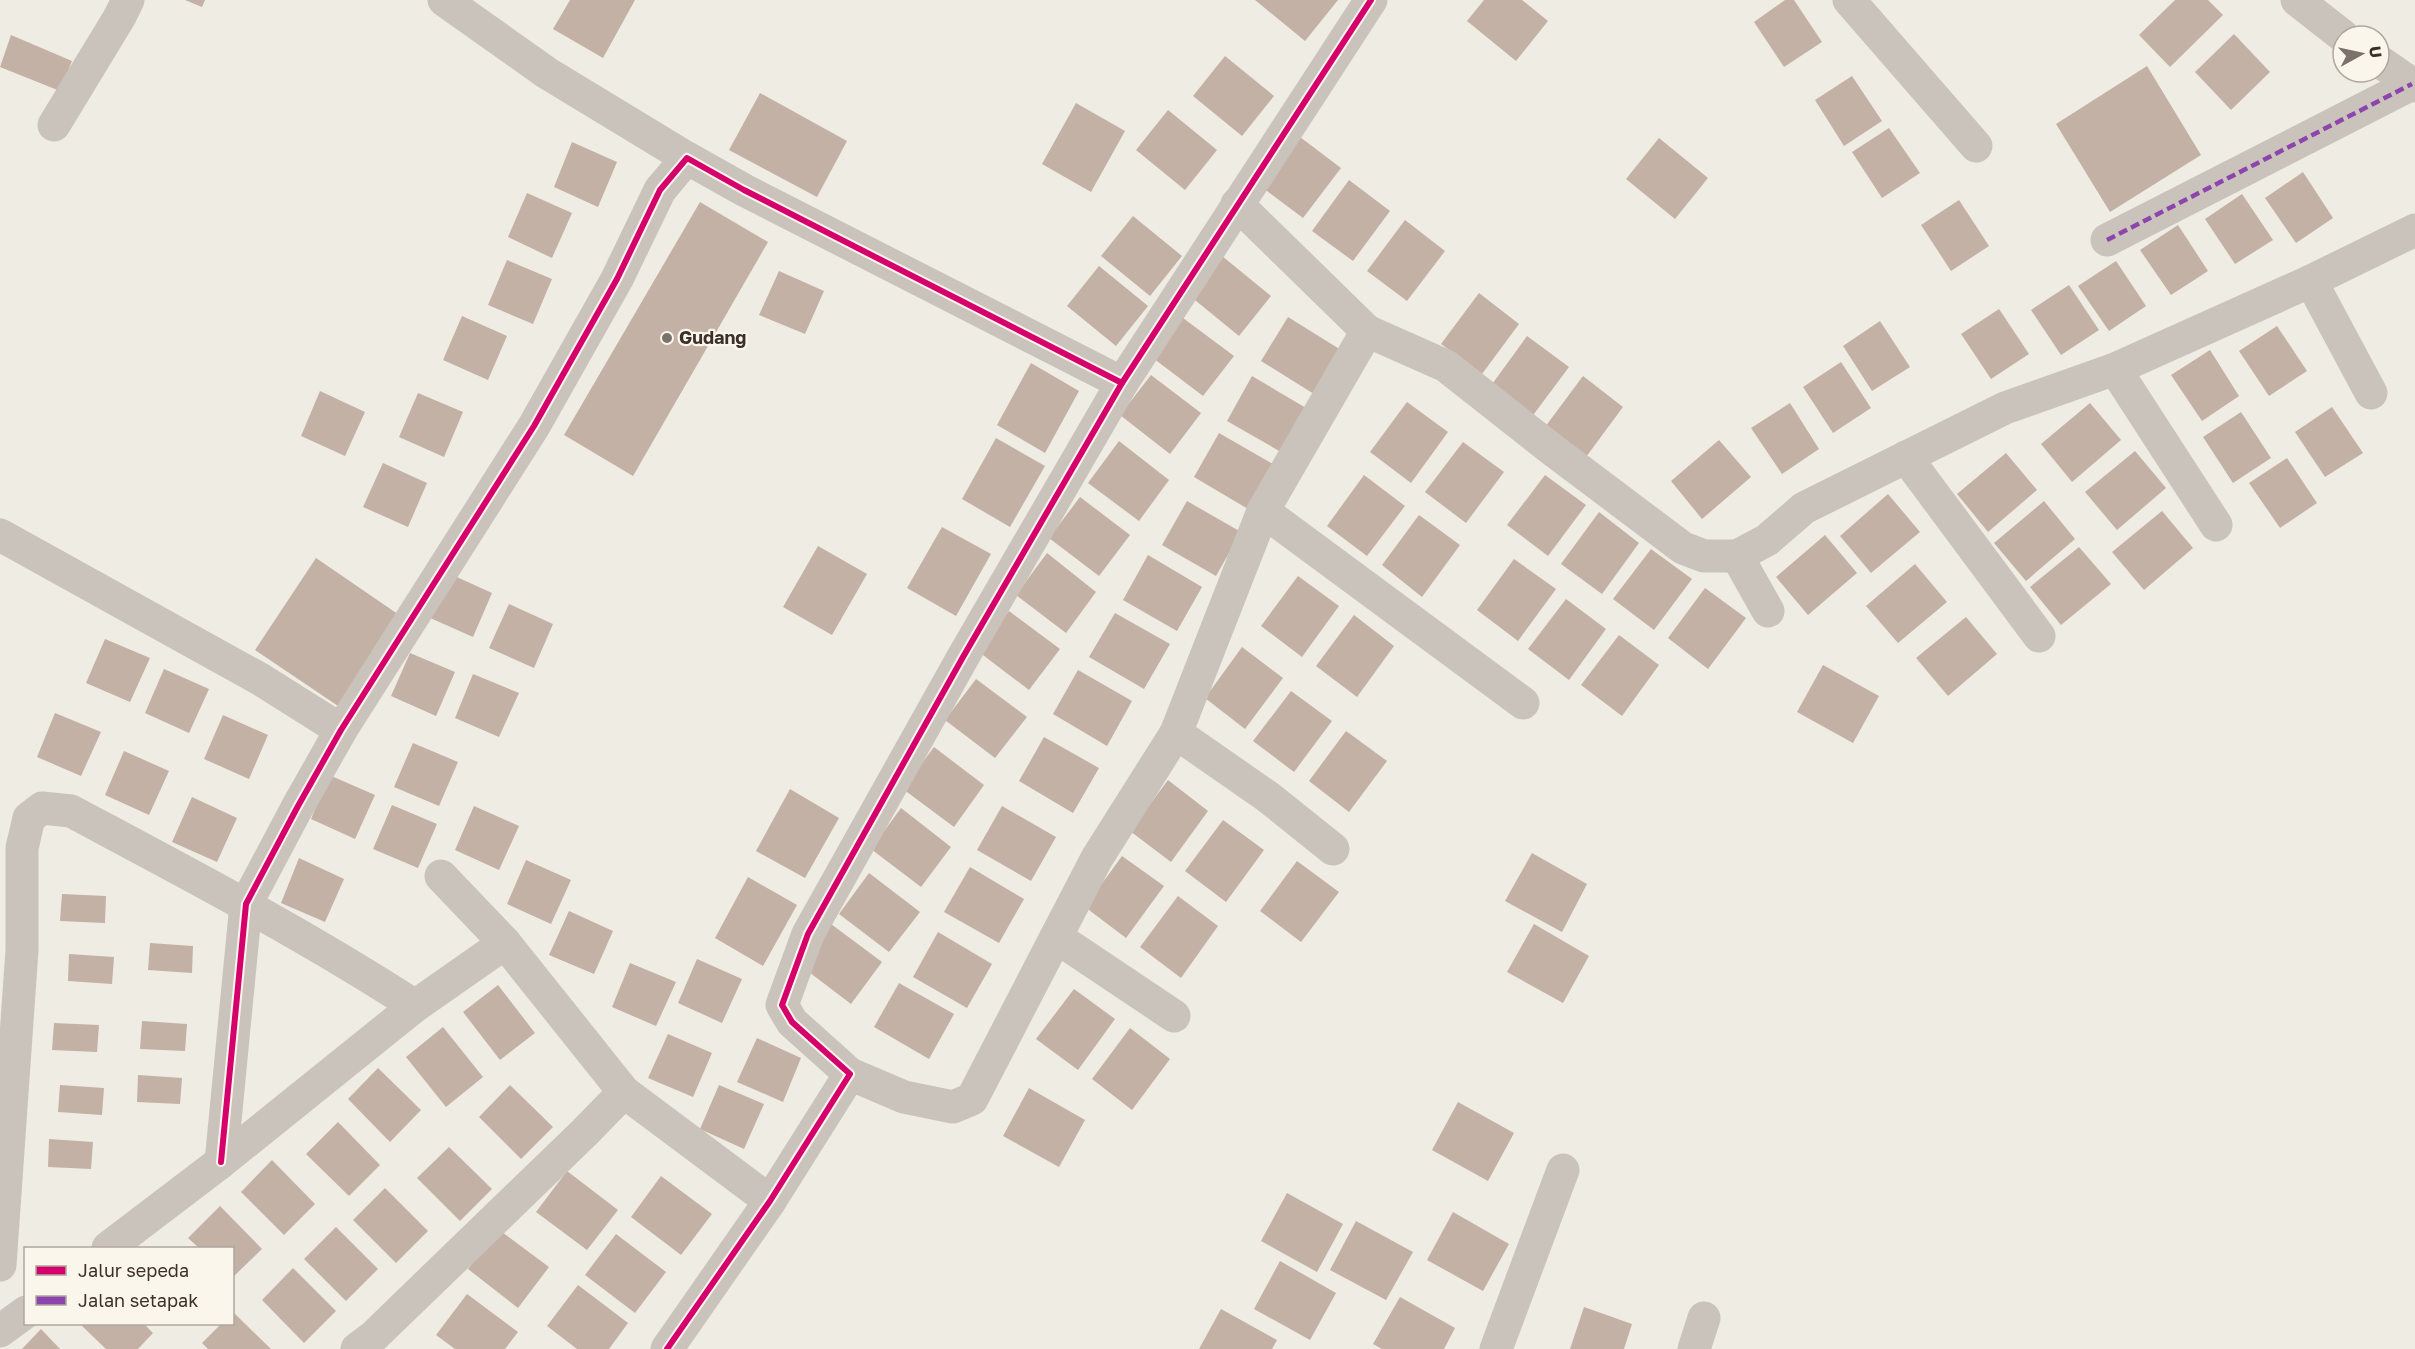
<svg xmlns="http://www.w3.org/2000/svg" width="2415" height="1349" viewBox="0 0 2415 1349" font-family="'Golos Text',sans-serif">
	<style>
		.building { fill: #c4b1a5 }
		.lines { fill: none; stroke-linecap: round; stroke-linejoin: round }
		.minor { stroke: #c9c3bc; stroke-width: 33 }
		.quiet { stroke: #8e44ad; stroke-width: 4.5; stroke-dasharray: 9 4.5; stroke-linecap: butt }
		.cycleway-casing { stroke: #fbf6ec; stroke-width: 10 }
		.cycleway { stroke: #d6006c; stroke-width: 6 }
		.poi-dot { fill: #7a726b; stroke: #fbf6ec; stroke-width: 2 }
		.labels { text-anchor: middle; stroke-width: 4.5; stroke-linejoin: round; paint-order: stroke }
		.poi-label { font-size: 18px; font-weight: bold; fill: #3b312a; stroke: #fbf6ec; text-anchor: start }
	</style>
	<rect width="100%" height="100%" fill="#efece4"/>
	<g class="building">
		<polygon points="185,0 205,0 202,7"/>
		<polygon points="570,0 635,0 603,58 553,29"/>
		<polygon points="1255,0 1338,0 1305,41"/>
		<polygon points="1484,0 1522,0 1548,21 1516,61 1467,21"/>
		<polygon points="1785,0 1794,0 1822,42 1784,67 1754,22"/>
		<polygon points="2175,0 2208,0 2223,15 2170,67 2139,35"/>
		<polygon points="2234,34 2270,72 2231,110 2195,72"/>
		<polygon points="11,35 72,61 60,91 0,67"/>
		<polygon points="1225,56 1274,96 1242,136 1193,96"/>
		<polygon points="2147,66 2201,155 2110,212 2056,124"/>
		<polygon points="1852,76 1882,121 1844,146 1815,100"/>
		<polygon points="760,93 847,141 817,197 729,150"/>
		<polygon points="1076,103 1125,131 1091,192 1042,164"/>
		<polygon points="1168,110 1217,150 1185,190 1136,150"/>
		<polygon points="1889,128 1920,173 1882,198 1852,152"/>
		<polygon points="1300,137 1341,168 1303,218 1263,188"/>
		<polygon points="1659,138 1708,178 1675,219 1626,179"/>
		<polygon points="572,142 617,162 598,207 554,187"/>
		<polygon points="2303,172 2333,218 2296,243 2265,198"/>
		<polygon points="1349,180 1390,211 1353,261 1312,231"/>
		<polygon points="527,193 572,213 552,258 508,237"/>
		<polygon points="2242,194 2273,240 2235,264 2205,219"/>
		<polygon points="1959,200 1989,246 1951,271 1921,225"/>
		<polygon points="700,202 768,242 633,476 564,435"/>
		<polygon points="1133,216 1182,256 1150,296 1101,256"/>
		<polygon points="1405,220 1445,251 1407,301 1367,271"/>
		<polygon points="2178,225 2208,271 2171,295 2140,250"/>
		<polygon points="1222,256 1271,296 1239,336 1190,296"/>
		<polygon points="507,260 552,279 533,324 488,305"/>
		<polygon points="2116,261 2146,306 2109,331 2078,286"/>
		<polygon points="1099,266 1148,306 1116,346 1067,306"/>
		<polygon points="779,271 824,291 805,334 759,315"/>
		<polygon points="2069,285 2099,330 2061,355 2031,310"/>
		<polygon points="1479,293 1519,324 1482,374 1441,344"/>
		<polygon points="1999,309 2029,354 1991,379 1961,334"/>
		<polygon points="462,316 507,336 488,380 443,360"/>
		<polygon points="1288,317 1341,350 1314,394 1261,361"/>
		<polygon points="1183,318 1234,356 1203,396 1153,358"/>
		<polygon points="1880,321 1910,367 1872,391 1843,346"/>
		<polygon points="2277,326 2307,371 2269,396 2239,351"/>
		<polygon points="1527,336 1569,367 1531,418 1490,387"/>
		<polygon points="2210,350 2239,396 2202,421 2171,375"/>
		<polygon points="1841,362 1871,408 1833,433 1803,387"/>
		<polygon points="1031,363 1079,391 1045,453 997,425"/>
		<polygon points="1151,375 1201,413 1170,454 1120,415"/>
		<polygon points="1252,376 1306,408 1281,452 1227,421"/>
		<polygon points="1583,376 1623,407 1586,457 1545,427"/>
		<polygon points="320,391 365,412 345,456 301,436"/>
		<polygon points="418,393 463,412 444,457 399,437"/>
		<polygon points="1407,402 1448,432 1411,483 1370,452"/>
		<polygon points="1790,403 1819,449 1782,474 1751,428"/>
		<polygon points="2090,403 2121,440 2072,482 2041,444"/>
		<polygon points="2332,407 2363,453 2325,477 2295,432"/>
		<polygon points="2241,412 2271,458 2233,483 2203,437"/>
		<polygon points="1219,433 1273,464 1248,509 1194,477"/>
		<polygon points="996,438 1045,466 1010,527 962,499"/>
		<polygon points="1719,440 1751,477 1702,519 1671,481"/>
		<polygon points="1119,441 1169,480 1139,521 1088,483"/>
		<polygon points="1463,442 1504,472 1466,523 1425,492"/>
		<polygon points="2135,451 2166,488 2117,530 2085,492"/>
		<polygon points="2006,453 2037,490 1988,532 1957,494"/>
		<polygon points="2287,458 2317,503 2280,528 2249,483"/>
		<polygon points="383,463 427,483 408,527 363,507"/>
		<polygon points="1364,475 1405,506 1367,556 1327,526"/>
		<polygon points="1545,475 1586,505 1548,556 1507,525"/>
		<polygon points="1888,494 1920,532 1871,573 1840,536"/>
		<polygon points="1080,497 1130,535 1099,576 1049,538"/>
		<polygon points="1187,501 1241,532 1216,576 1162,545"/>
		<polygon points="2044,501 2075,539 2026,581 1994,543"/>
		<polygon points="2162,511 2193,548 2144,590 2112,552"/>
		<polygon points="1599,512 1639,543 1602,594 1561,564"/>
		<polygon points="1419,515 1460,545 1422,597 1382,565"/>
		<polygon points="942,527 991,554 956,616 907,588"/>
		<polygon points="1825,535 1857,573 1808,615 1776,577"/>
		<polygon points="818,546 867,574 832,635 783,607"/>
		<polygon points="2079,547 2111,584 2061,625 2030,587"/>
		<polygon points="1651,549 1692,579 1654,630 1613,599"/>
		<polygon points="1047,553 1096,592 1066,633 1016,595"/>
		<polygon points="1148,555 1202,587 1177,631 1123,600"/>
		<polygon points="316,558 405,619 344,710 255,650"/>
		<polygon points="1514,559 1556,589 1518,641 1477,610"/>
		<polygon points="1915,564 1947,602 1898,643 1866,606"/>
		<polygon points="448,573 492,593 473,637 428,617"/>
		<polygon points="1298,576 1339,606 1302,657 1261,626"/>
		<polygon points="1705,588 1746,618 1708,669 1668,638"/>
		<polygon points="1566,599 1606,629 1569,680 1528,649"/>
		<polygon points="509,604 553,624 534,668 489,648"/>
		<polygon points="1009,611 1060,649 1029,690 979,652"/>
		<polygon points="1115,613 1170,644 1144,689 1089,657"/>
		<polygon points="1354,615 1394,646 1357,697 1316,666"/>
		<polygon points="1966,617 1997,654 1948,696 1916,658"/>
		<polygon points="1619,635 1659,665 1622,716 1581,685"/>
		<polygon points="105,639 150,658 130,702 86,683"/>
		<polygon points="1242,647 1283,678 1245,729 1205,698"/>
		<polygon points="410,653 455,672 436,716 391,696"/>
		<polygon points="1823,665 1879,696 1853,743 1797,712"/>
		<polygon points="164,669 209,689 189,733 145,713"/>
		<polygon points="1078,670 1132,701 1107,746 1053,714"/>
		<polygon points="473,674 519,693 499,737 455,718"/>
		<polygon points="976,679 1027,717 995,758 945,720"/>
		<polygon points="1291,691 1332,721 1294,772 1253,741"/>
		<polygon points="55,713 101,732 81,776 37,757"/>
		<polygon points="223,715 268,735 249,779 204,759"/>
		<polygon points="1346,731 1387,761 1349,812 1309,781"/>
		<polygon points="1044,737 1099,768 1073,813 1019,781"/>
		<polygon points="413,743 458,762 439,806 394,787"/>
		<polygon points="934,747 984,785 954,827 903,789"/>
		<polygon points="124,751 169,771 149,815 105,795"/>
		<polygon points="329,775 375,795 355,839 311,819"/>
		<polygon points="1168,780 1208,811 1171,862 1130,831"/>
		<polygon points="790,789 839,818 805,878 756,851"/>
		<polygon points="192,797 237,818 217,862 172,842"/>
		<polygon points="392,805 437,824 418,868 373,849"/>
		<polygon points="474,806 519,826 499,870 455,850"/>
		<polygon points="1002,806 1056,837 1031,881 977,850"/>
		<polygon points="901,808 951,847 921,887 871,849"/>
		<polygon points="1223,820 1264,850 1226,902 1185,871"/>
		<polygon points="1532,853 1587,884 1562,932 1505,901"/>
		<polygon points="1122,856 1164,886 1126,938 1085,907"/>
		<polygon points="299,858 344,879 325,922 281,903"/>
		<polygon points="526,860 571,880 551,924 507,904"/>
		<polygon points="1297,861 1339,892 1301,942 1260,911"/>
		<polygon points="970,867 1024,899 999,943 944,912"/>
		<polygon points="869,873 920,912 889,952 839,914"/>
		<polygon points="748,877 797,905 763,966 715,938"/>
		<polygon points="62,894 106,896 105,923 60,921"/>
		<polygon points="1178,896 1218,926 1181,978 1140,947"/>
		<polygon points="569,911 613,931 594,974 549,955"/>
		<polygon points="831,924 882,962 851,1004 801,966"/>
		<polygon points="1534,924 1589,956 1563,1003 1507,972"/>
		<polygon points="938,932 992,964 967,1008 913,977"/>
		<polygon points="150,943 193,946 192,973 148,970"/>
		<polygon points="69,954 114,957 112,984 68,981"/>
		<polygon points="697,959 742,979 722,1023 678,1003"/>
		<polygon points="630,963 676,982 656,1026 612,1007"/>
		<polygon points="899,983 954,1014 929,1059 874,1027"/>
		<polygon points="498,985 535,1033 500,1060 463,1012"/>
		<polygon points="1074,989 1115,1019 1078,1070 1036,1039"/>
		<polygon points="142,1021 187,1024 185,1051 140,1049"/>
		<polygon points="54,1023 99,1025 97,1052 52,1050"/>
		<polygon points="443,1027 483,1077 446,1107 406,1057"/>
		<polygon points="1130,1028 1170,1059 1132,1110 1092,1079"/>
		<polygon points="668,1034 712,1053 693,1097 648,1078"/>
		<polygon points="757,1038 801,1058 783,1102 737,1082"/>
		<polygon points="378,1068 421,1110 390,1142 348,1099"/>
		<polygon points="138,1075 182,1078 180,1104 137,1102"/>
		<polygon points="60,1085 104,1088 102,1115 58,1112"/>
		<polygon points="510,1085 553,1127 521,1159 479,1117"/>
		<polygon points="719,1085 764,1104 744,1149 700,1129"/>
		<polygon points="1029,1088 1085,1120 1059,1167 1003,1136"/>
		<polygon points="1458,1102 1514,1133 1488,1181 1432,1150"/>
		<polygon points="338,1122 380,1165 349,1196 306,1154"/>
		<polygon points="49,1139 93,1142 91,1169 48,1167"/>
		<polygon points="449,1147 492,1189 460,1221 417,1178"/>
		<polygon points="272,1160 315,1204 284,1235 241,1192"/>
		<polygon points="567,1171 618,1210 587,1250 536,1212"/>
		<polygon points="661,1176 712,1214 681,1255 631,1217"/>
		<polygon points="385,1188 428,1231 396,1263 353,1220"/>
		<polygon points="1287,1193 1343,1224 1317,1272 1261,1241"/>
		<polygon points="220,1206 262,1249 232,1278 232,1248 199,1248 188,1238"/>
		<polygon points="1453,1212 1509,1244 1483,1291 1427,1260"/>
		<polygon points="1356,1221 1413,1252 1386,1300 1330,1270"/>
		<polygon points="336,1227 378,1269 346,1301 304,1259"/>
		<polygon points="498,1229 549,1267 518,1308 468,1269"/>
		<polygon points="616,1234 666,1272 635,1313 585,1275"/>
		<polygon points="1280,1261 1336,1293 1310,1340 1254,1309"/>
		<polygon points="293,1268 336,1311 304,1343 262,1300"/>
		<polygon points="578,1285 628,1323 609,1349 577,1349 547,1326"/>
		<polygon points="467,1294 518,1332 505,1349 455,1349 436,1335"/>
		<polygon points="1400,1297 1455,1328 1444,1349 1382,1349 1373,1344"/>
		<polygon points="1584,1307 1632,1324 1624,1349 1570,1349"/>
		<polygon points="1221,1309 1277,1340 1272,1349 1199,1349"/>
		<polygon points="232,1311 271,1349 208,1349 202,1343 221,1324 232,1324"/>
		<polygon points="80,1324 144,1324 153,1333 138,1349 106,1349"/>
		<polygon points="41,1329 60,1349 22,1349"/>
	</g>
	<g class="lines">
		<g class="minor">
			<polyline points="444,0 547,73 687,158"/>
			<polyline points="1849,0 1976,146"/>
			<polyline points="2297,0 2343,36"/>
			<polyline points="2379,61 2415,86"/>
			<polyline points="54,125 119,18 128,0"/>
			<polyline points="2107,240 2412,84"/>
			<polyline points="2311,281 2371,393"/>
			<polyline points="1367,331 1446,366 1554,451 1683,548 1704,556 1737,556 1767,540 1804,508 2005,408 2115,369 2311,281 2415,230"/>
			<polyline points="2115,369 2216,525"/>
			<polyline points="1906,457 2039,636"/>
			<polyline points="1263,511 1523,703"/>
			<polyline points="0,535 260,679 341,730"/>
			<polyline points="1737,556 1768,611"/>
			<polyline points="1176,733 1268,797 1333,849"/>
			<polyline points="441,876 505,943"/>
			<polyline points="1056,937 1174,1016"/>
			<polyline points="850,1074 904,1097 953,1107 972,1099 1097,858 1176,733 1263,511 1367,331 1237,204"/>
			<polyline points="221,1162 246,904 298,806 341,730 534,426 617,279 660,190 687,158 744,190 1122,383"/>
			<polyline points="108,1248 221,1162 415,1006 505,943 624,1092"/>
			<path d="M0 1265 22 950V848L29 818 42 808 71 811C187 873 304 934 415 1006"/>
			<polyline points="0,1331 26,1312"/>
			<polyline points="357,1349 373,1337 585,1132 624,1092 770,1201"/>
			<polyline points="667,1349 770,1201 850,1074 792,1022 782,1005 808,934 963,657 1122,383 1371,0"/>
			<polyline points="1496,1349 1563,1170"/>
			<polyline points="1694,1349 1704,1318"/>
		</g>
		<polyline class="quiet" points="2107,240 2412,84"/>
		<g class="cycleway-casing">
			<g id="cycleway">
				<polyline points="221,1162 246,904 298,806 341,730 534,426 617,279 660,190 687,158 744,190 1122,383"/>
				<polyline points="667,1349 770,1201 850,1074 792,1022 782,1005 808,934 963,657 1122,383 1371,0"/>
			</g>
		</g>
		<use href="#cycleway" class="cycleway"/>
	</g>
	<circle class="poi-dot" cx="667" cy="338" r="6"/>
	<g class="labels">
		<g class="poi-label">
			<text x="679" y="344">Gudang</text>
		</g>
	</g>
	<rect x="24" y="1247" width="210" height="78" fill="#fbf6ec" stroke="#aea79e" stroke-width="1.5"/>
	<rect x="36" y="1266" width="30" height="9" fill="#d6006c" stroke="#aea79e" stroke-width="1.5"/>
	<text x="78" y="1277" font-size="18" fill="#3b312a">Jalur sepeda</text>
	<rect x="36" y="1296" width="30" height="9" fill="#8e44ad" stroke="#aea79e" stroke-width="1.5"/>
	<text x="78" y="1307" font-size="18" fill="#3b312a">Jalan setapak</text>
	<g transform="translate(2361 54) rotate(82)"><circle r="28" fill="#fbf6ec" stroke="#aea79e" stroke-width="1.5"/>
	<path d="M0-4.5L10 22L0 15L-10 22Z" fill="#7a726b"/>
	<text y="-9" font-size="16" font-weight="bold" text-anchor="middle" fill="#3b312a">U</text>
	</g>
</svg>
